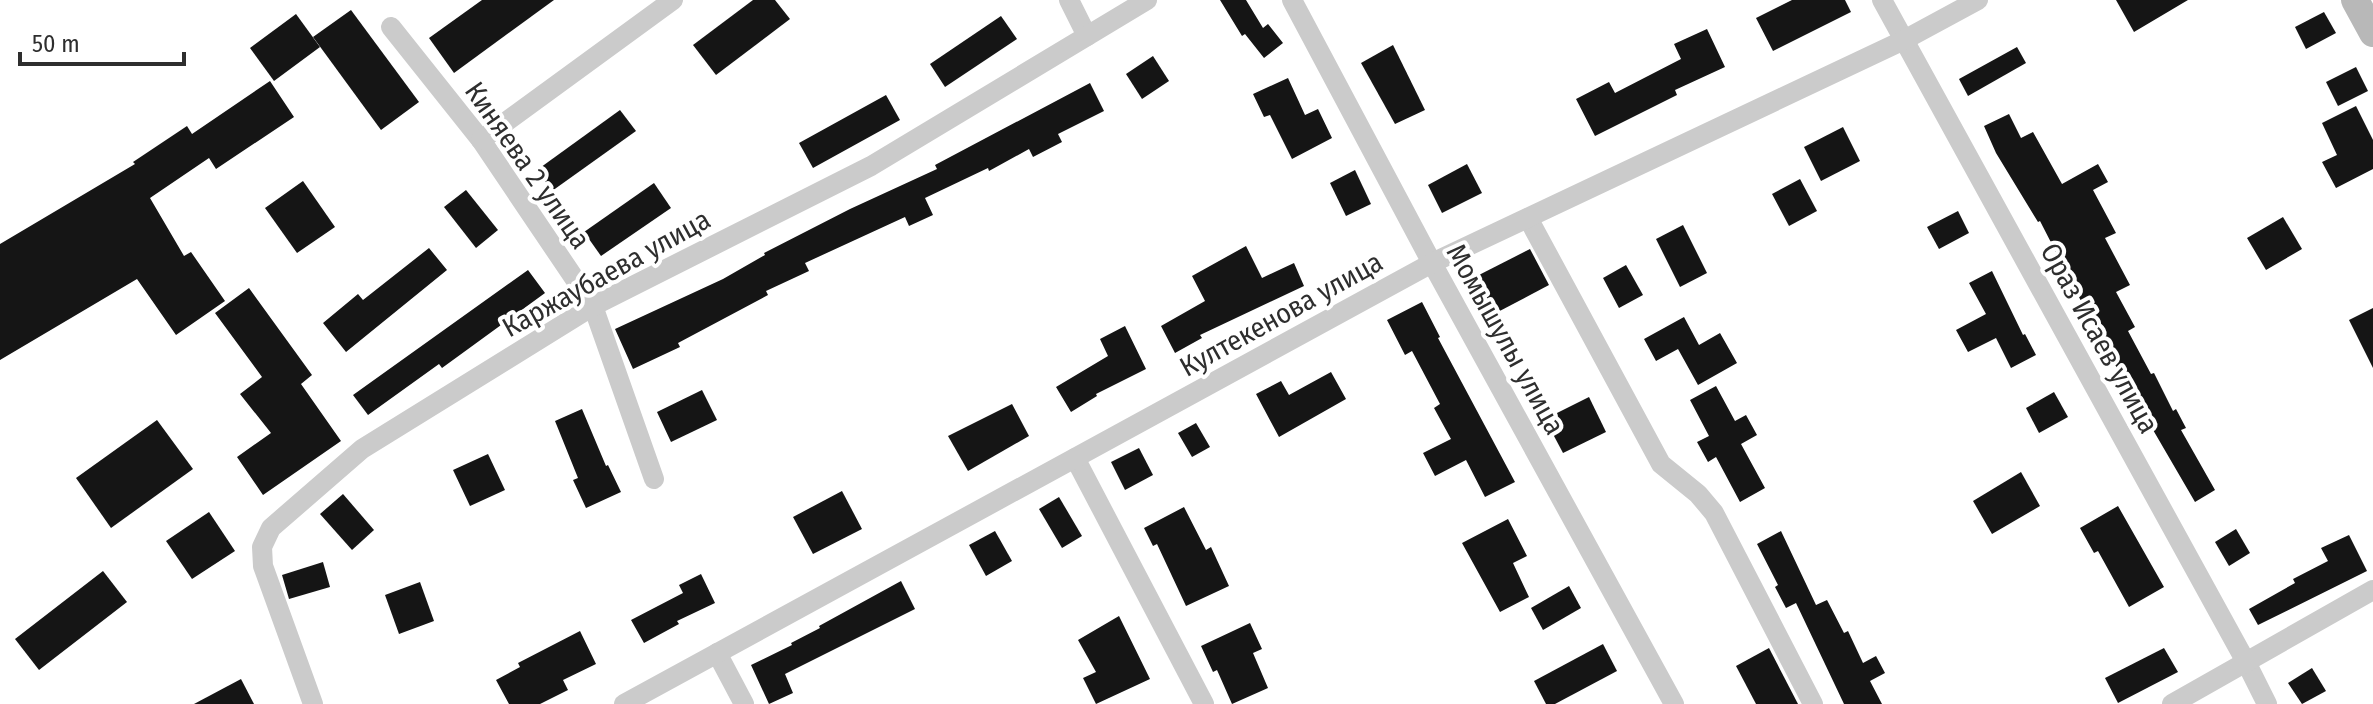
<svg xmlns="http://www.w3.org/2000/svg" width="2373" height="704" viewBox="0 0 2373 704" font-family="'Fira Sans Condensed',sans-serif">
	<style>
		.building { fill: #151515 }
		.lines { fill: none; stroke-linecap: round; stroke-linejoin: round }
		.street { stroke: #cbcbcb; stroke-width: 20 }
		.secondary { stroke: #b8b8b8; stroke-width: 28 }
		.labels { text-anchor: middle; stroke-width: 8; stroke-linejoin: round; paint-order: stroke }
		.street-label { font-size: 28px; fill: #2e2e2e; stroke: #fff }
	</style>
	<rect width="100%" height="100%" fill="#fff"/>
	<g class="building">
		<polygon points="482,0 554,0 454,73 429,38"/>
		<polygon points="753,0 775,0 790,19 716,75 693,45"/>
		<polygon points="1220,0 1246,0 1263,28 1268,24 1283,43 1264,58 1245,34 1242,36"/>
		<polygon points="1792,0 1845,0 1851,12 1773,51 1756,18"/>
		<polygon points="2116,0 2188,0 2134,32"/>
		<polygon points="351,10 419,102 381,130 313,37"/>
		<polygon points="2324,12 2336,33 2306,49 2295,27"/>
		<polygon points="296,14 320,47 274,81 250,48"/>
		<polygon points="1001,16 1017,39 945,87 930,64"/>
		<polygon points="1707,29 1725,67 1675,90 1677,95 1595,136 1576,99 1609,82 1615,93 1681,59 1674,44"/>
		<polygon points="1393,45 1425,110 1395,124 1361,63"/>
		<polygon points="2017,47 2026,63 1968,96 1959,79"/>
		<polygon points="1153,56 1169,81 1142,99 1126,74"/>
		<polygon points="2356,67 2368,91 2338,106 2326,82"/>
		<polygon points="1288,78 1305,115 1318,109 1332,138 1292,159 1270,115 1264,117 1253,94"/>
		<polygon points="270,81 294,117 216,169 209,158 150,198 184,256 191,252 225,301 176,335 137,279 0,360 0,244 135,164 133,162 187,126 192,134"/>
		<polygon points="1090,83 1104,111 1058,134 1062,142 1033,157 1029,149 989,171 988,168 925,198 933,215 909,226 905,217 805,263 809,271 766,291 768,295 678,343 680,347 633,369 615,329 723,279 765,255 764,253 850,209 937,169 935,165"/>
		<polygon points="886,95 900,120 813,168 799,143"/>
		<polygon points="2356,106 2373,140 2373,169 2336,188 2322,162 2337,155 2322,123"/>
		<polygon points="620,110 636,131 552,191 537,170"/>
		<polygon points="2009,114 2021,138 2033,132 2062,184 2098,164 2108,182 2093,190 2116,233 2105,238 2130,285 2116,292 2135,327 2128,331 2151,374 2154,373 2173,411 2176,409 2186,428 2181,430 2215,490 2195,502 2103,344 2040,221 2038,222 1996,153 1984,126"/>
		<polygon points="1843,127 1860,161 1821,181 1804,147"/>
		<polygon points="1467,164 1482,193 1442,213 1428,185"/>
		<polygon points="1355,170 1371,204 1346,216 1330,183"/>
		<polygon points="1800,179 1817,211 1789,226 1772,194"/>
		<polygon points="303,181 335,227 297,253 265,208"/>
		<polygon points="654,183 671,208 601,256 584,232"/>
		<polygon points="466,190 498,230 476,248 444,207"/>
		<polygon points="1958,211 1969,233 1939,249 1927,227"/>
		<polygon points="2283,217 2302,249 2266,270 2247,238"/>
		<polygon points="1683,225 1707,273 1680,287 1656,239"/>
		<polygon points="1246,246 1262,278 1294,263 1304,286 1200,335 1202,338 1175,353 1161,326 1205,301 1192,276"/>
		<polygon points="429,248 447,270 346,352 323,323 358,294 363,300"/>
		<polygon points="1530,249 1549,285 1494,314 1475,277"/>
		<polygon points="1626,265 1643,295 1619,308 1603,278"/>
		<polygon points="528,270 545,293 442,368 439,364 368,415 353,395"/>
		<polygon points="1992,271 2023,335 2025,334 2036,355 2011,368 1996,338 1968,352 1956,330 1986,314 1969,283"/>
		<polygon points="249,288 312,375 301,384 341,441 263,495 237,457 271,433 240,394 262,377 215,313"/>
		<polygon points="1422,302 1440,337 1438,338 1515,482 1485,497 1466,460 1435,476 1423,453 1451,439 1434,408 1440,404 1412,351 1405,355 1387,320"/>
		<polygon points="2373,308 2373,368 2349,320"/>
		<polygon points="1684,317 1699,345 1720,333 1737,363 1698,385 1678,349 1656,361 1644,339"/>
		<polygon points="1125,326 1146,369 1096,394 1097,396 1071,412 1056,387 1108,356 1100,339"/>
		<polygon points="1331,372 1346,399 1279,437 1256,394 1281,381 1289,395"/>
		<polygon points="1716,386 1735,421 1746,415 1757,435 1741,444 1765,488 1740,502 1716,457 1708,462 1697,442 1709,436 1690,400"/>
		<polygon points="702,390 717,420 671,442 657,412"/>
		<polygon points="2054,392 2068,417 2039,433 2026,408"/>
		<polygon points="1589,397 1606,432 1563,453 1545,419"/>
		<polygon points="1012,404 1029,436 968,471 948,436"/>
		<polygon points="582,409 606,466 608,465 621,492 586,508 573,480 578,478 555,421"/>
		<polygon points="157,420 193,469 111,528 76,478"/>
		<polygon points="1196,423 1210,447 1192,457 1178,433"/>
		<polygon points="1139,448 1153,475 1125,490 1111,462"/>
		<polygon points="488,454 505,490 470,506 453,470"/>
		<polygon points="2021,472 2040,506 1992,534 1973,501"/>
		<polygon points="842,491 862,529 813,554 793,517"/>
		<polygon points="343,494 374,530 352,550 320,514"/>
		<polygon points="1059,497 1082,536 1062,548 1039,509"/>
		<polygon points="2118,506 2164,587 2129,607 2098,551 2094,553 2080,528"/>
		<polygon points="1184,507 1206,550 1211,547 1229,586 1186,606 1157,544 1153,546 1144,528"/>
		<polygon points="209,512 235,551 192,579 166,541"/>
		<polygon points="1508,519 1527,556 1513,563 1529,597 1500,612 1462,543"/>
		<polygon points="2236,529 2250,553 2229,566 2215,542"/>
		<polygon points="995,531 1012,561 986,576 969,545"/>
		<polygon points="1781,531 1816,605 1827,600 1844,633 1848,631 1863,663 1876,656 1885,673 1870,681 1882,704 1844,704 1796,603 1786,608 1775,587 1778,585 1757,544"/>
		<polygon points="2349,535 2367,571 2258,625 2249,609 2295,583 2293,579 2328,561 2321,548"/>
		<polygon points="323,562 330,587 289,599 282,575"/>
		<polygon points="103,571 127,602 39,670 15,639"/>
		<polygon points="701,574 715,603 677,621 679,624 644,643 631,620 683,593 679,585"/>
		<polygon points="901,581 915,609 785,674 793,693 769,704 751,665 792,645 791,643 820,628 819,626"/>
		<polygon points="420,582 434,621 399,634 385,595"/>
		<polygon points="1569,586 1581,608 1543,630 1531,608"/>
		<polygon points="1119,616 1150,679 1096,704 1083,678 1096,672 1078,640"/>
		<polygon points="1250,623 1262,649 1253,653 1268,688 1232,704 1217,670 1213,672 1201,646"/>
		<polygon points="580,631 596,664 563,680 568,690 540,704 509,704 496,680 520,667 518,663"/>
		<polygon points="1603,644 1617,671 1555,704 1546,704 1534,681"/>
		<polygon points="1769,648 1798,704 1756,704 1736,666"/>
		<polygon points="2164,648 2178,672 2118,703 2105,678"/>
		<polygon points="2312,668 2326,691 2302,704 2288,683"/>
		<polygon points="241,679 254,704 194,704"/>
	</g>
	<g class="lines">
		<g class="street">
			<polyline points="1069,0 1087,36"/>
			<polyline points="1292,0 1432,263 1674,704"/>
			<polyline points="1882,0 2246,662 2267,704"/>
			<polyline points="391,27 481,140 593,306 654,479"/>
			<polyline points="481,140 673,0"/>
			<polyline points="1528,218 1661,464 1698,494 1714,513 1813,704"/>
			<polyline points="1075,458 1204,704"/>
			<polyline points="717,653 744,704"/>
			<polyline points="313,704 263,566 262,547 271,528 362,449 593,306 871,166 1147,0"/>
			<polyline points="624,704 1432,263 1904,40 1978,0"/>
			<polyline points="2172,704 2373,590"/>
		</g>
		<polyline class="secondary" points="2355,0 2373,33"/>
	</g>
	<g class="labels">
		<g class="street-label">
			<text transform="translate(528 165) rotate(55)" y="10">Киняева 2 улица</text>
			<text transform="translate(606 273) rotate(-29)" y="10">Каржаубаева улица</text>
			<text transform="translate(1281 314) rotate(-29)" y="10">Култекенова улица</text>
			<text transform="translate(2100 338) rotate(61)" y="10">Ораз Исаев улица</text>
			<text transform="translate(1506 339) rotate(61)" y="10">Момышулы улица</text>
		</g>
	</g>
	<path d="M20 52v12h164v-12" fill="none" stroke="#2e2e2e" stroke-width="4"/>
	<text x="32" y="52" font-size="24" fill="#2e2e2e" stroke="#ffffff" stroke-width="6" paint-order="stroke">50 m</text>
</svg>
